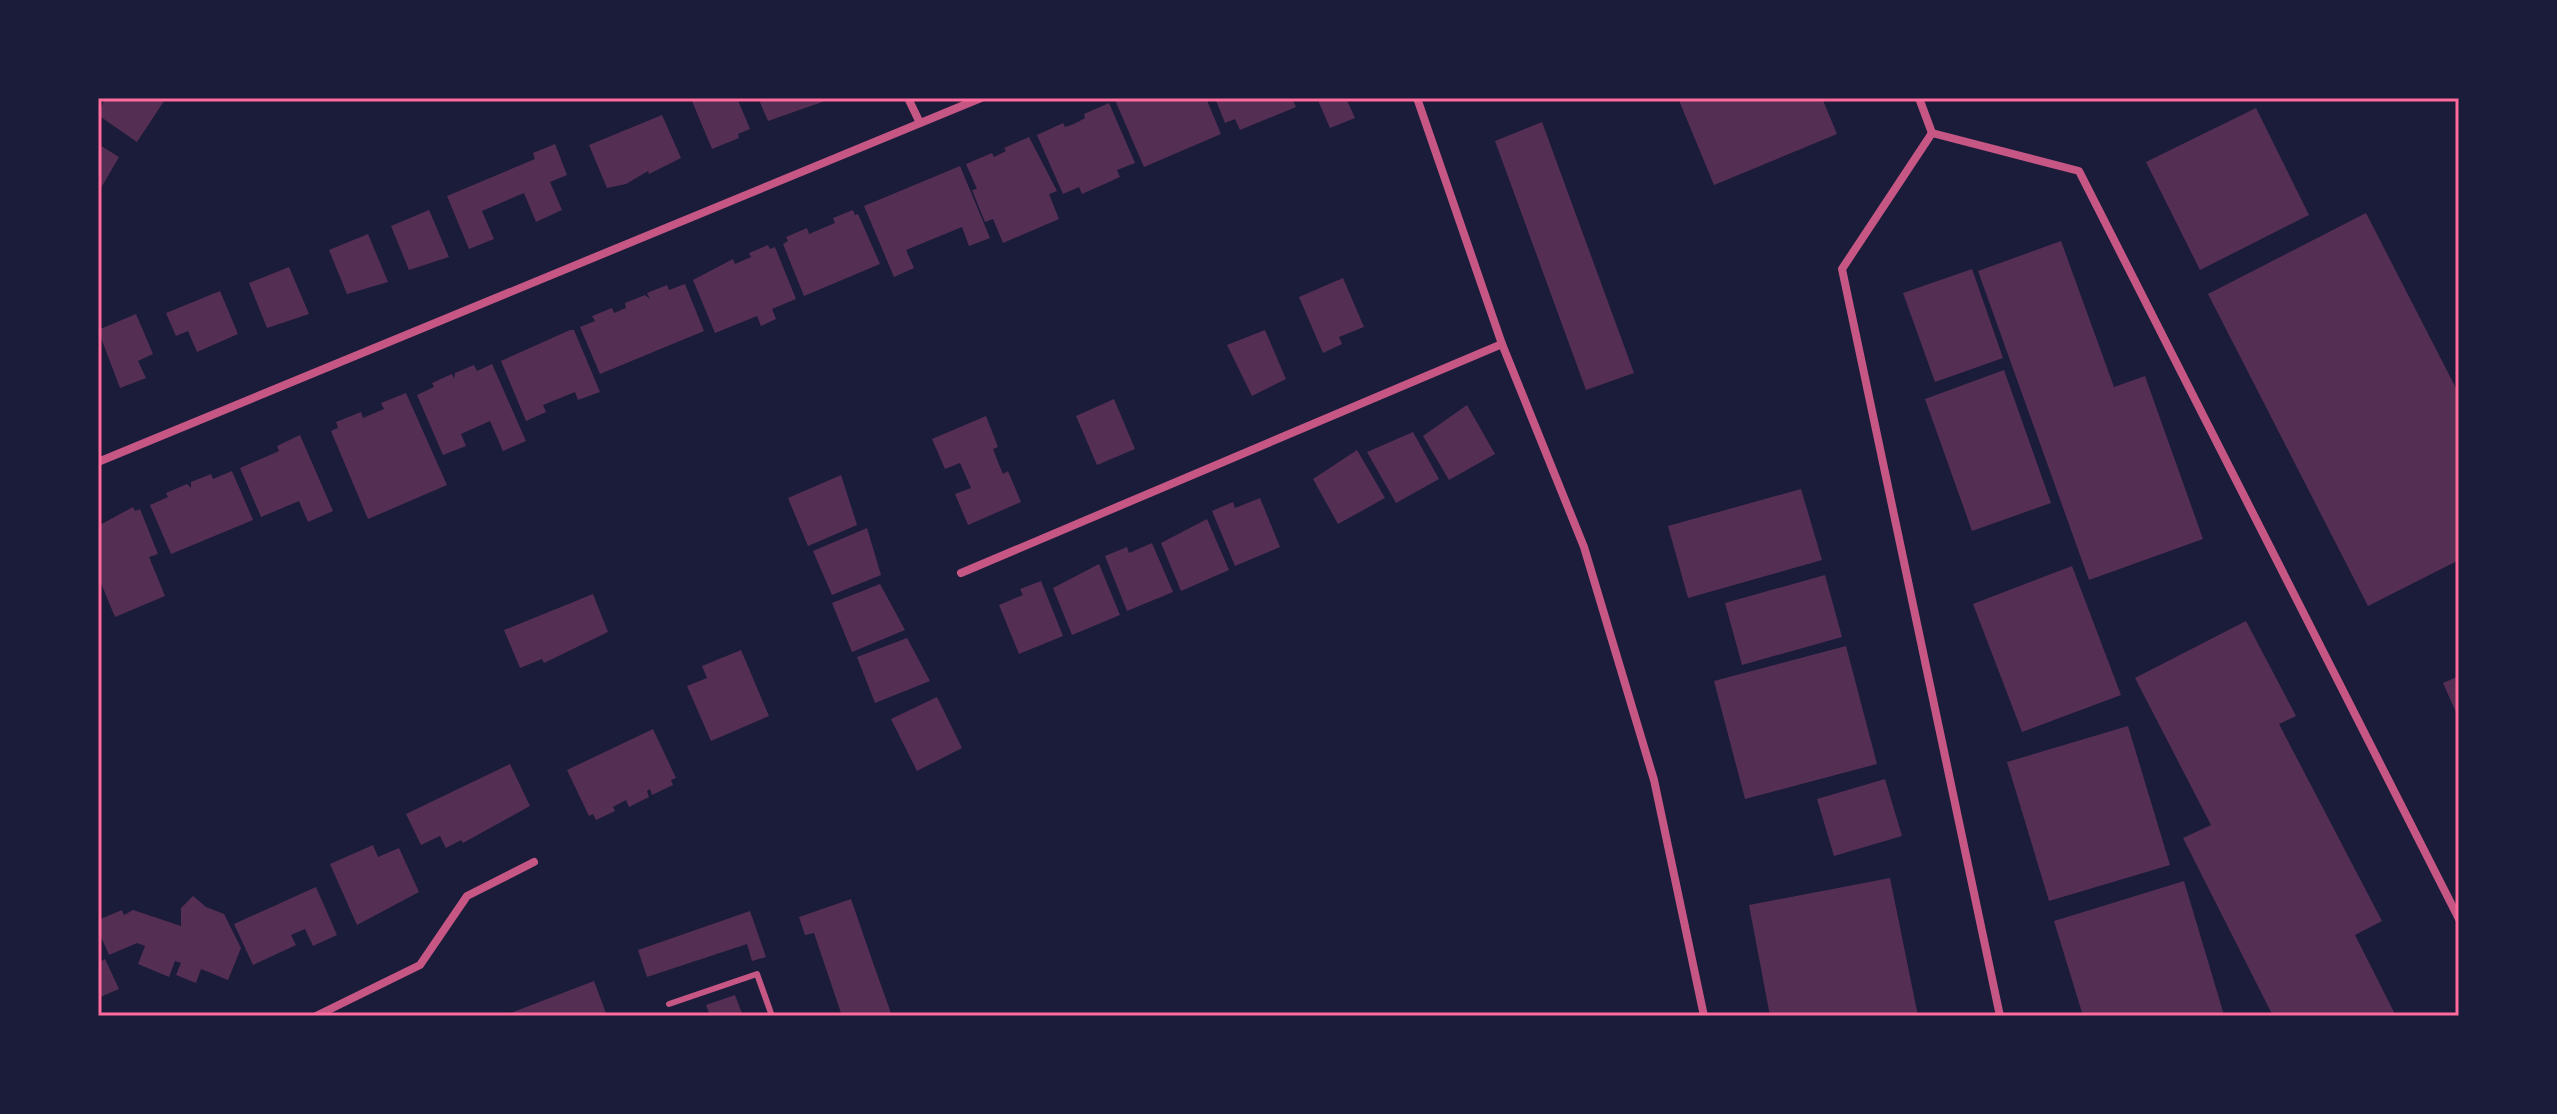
<svg xmlns="http://www.w3.org/2000/svg" width="2557" height="1114" viewBox="0 0 2557 1114" font-family="Mulish,sans-serif">
	<style>
		.building { fill: #542f53 }
		.lines { fill: none; stroke-linecap: round; stroke-linejoin: round }
		.service { stroke: #c65784; stroke-width: 6 }
		.minor { stroke: #c65784; stroke-width: 8 }
		.neatline { fill: none; stroke: #ff6b9d; stroke-width: 3 }
	</style>
	<rect width="100%" height="100%" fill="#1b1b3a"/>
	<g class="building">
		<polygon points="105,98 166,98 137,142 98,115"/>
		<polygon points="699,98 737,98 750,129 738,134 739,138 712,149 692,101"/>
		<polygon points="758,98 825,98 825,101 768,121"/>
		<polygon points="1120,98 1206,98 1221,134 1144,167 1115,100"/>
		<polygon points="1215,98 1292,98 1296,107 1240,130 1235,119 1225,123"/>
		<polygon points="1317,98 1346,98 1355,118 1330,128"/>
		<polygon points="1678,98 1822,98 1837,134 1714,185"/>
		<polygon points="1109,103 1135,163 1117,170 1120,177 1082,194 1079,187 1063,194 1037,135 1063,123 1065,127 1074,124 1085,118 1084,114"/>
		<polygon points="2256,108 2309,215 2200,270 2146,162"/>
		<polygon points="662,115 681,158 649,174 648,171 626,184 607,188 589,145"/>
		<polygon points="1542,122 1634,373 1586,390 1495,141"/>
		<polygon points="1029,137 1057,191 1049,194 1059,219 1003,243 993,219 985,222 972,190 977,189 966,164 992,153 994,157 1006,151 1004,148"/>
		<polygon points="98,144 119,157 98,193"/>
		<polygon points="555,144 567,175 550,182 562,210 536,222 524,193 482,211 494,239 469,249 447,196 535,159 533,153"/>
		<polygon points="960,166 990,238 969,246 962,227 906,250 914,268 894,277 864,206"/>
		<polygon points="429,210 449,257 409,270 391,226"/>
		<polygon points="853,210 855,215 858,214 880,264 804,296 783,244 788,241 786,237 807,228 809,234 835,223 833,218"/>
		<polygon points="2366,213 2459,394 2459,560 2368,606 2208,294"/>
		<polygon points="368,234 388,282 347,294 329,250"/>
		<polygon points="2061,241 2114,387 2145,376 2203,539 2089,580 1978,271"/>
		<polygon points="768,245 770,249 775,247 796,299 772,309 776,319 761,326 757,316 715,333 693,280 733,259 735,264 751,257 749,253"/>
		<polygon points="289,267 309,314 267,328 249,283"/>
		<polygon points="1972,269 2003,358 1935,382 1903,293"/>
		<polygon points="1343,278 1364,327 1339,337 1342,344 1323,353 1299,297"/>
		<polygon points="685,284 704,331 600,374 580,327 595,321 592,316 612,308 614,313 626,308 625,303 645,295 650,299 647,293 667,285 669,290"/>
		<polygon points="220,291 238,334 197,352 188,331 176,336 166,313"/>
		<polygon points="136,314 153,354 138,361 146,378 120,388 98,330"/>
		<polygon points="570,330 574,330 600,392 578,400 575,392 543,405 546,412 526,421 501,361"/>
		<polygon points="1265,330 1286,379 1252,396 1227,345"/>
		<polygon points="492,364 526,441 503,451 490,421 461,434 466,446 443,455 417,395 434,387 432,383 452,374 454,379 455,373 474,365 477,371"/>
		<polygon points="2004,370 2051,503 1972,531 1925,399"/>
		<polygon points="406,393 447,485 368,519 331,431 338,428 336,422 361,412 363,418 384,409 381,403"/>
		<polygon points="1114,399 1135,449 1097,465 1076,416"/>
		<polygon points="1467,405 1495,454 1449,480 1423,436"/>
		<polygon points="986,416 998,447 993,449 998,462 1003,474 1008,471 1021,502 968,525 955,494 971,488 960,463 945,469 932,439"/>
		<polygon points="1413,432 1439,479 1396,503 1367,452"/>
		<polygon points="300,435 333,511 308,522 299,501 261,517 240,468 279,451 277,446"/>
		<polygon points="1357,450 1385,498 1338,524 1313,479"/>
		<polygon points="232,471 253,520 171,554 150,505 168,497 166,493 187,484 191,488 191,482 211,474 213,479"/>
		<polygon points="841,475 857,525 808,546 788,498"/>
		<polygon points="1801,489 1822,560 1688,598 1668,526"/>
		<polygon points="1260,498 1280,547 1235,566 1212,511 1233,502 1235,508"/>
		<polygon points="133,507 135,511 140,509 158,554 149,557 165,596 115,617 98,576 98,526"/>
		<polygon points="1207,519 1229,570 1181,591 1161,543"/>
		<polygon points="867,528 881,575 832,595 813,551"/>
		<polygon points="1152,543 1173,592 1127,611 1105,556 1127,547 1129,553"/>
		<polygon points="1099,564 1120,615 1072,635 1053,588"/>
		<polygon points="2072,566 2121,695 2022,732 1973,604"/>
		<polygon points="1825,575 1842,637 1742,665 1725,603"/>
		<polygon points="1041,581 1063,636 1019,654 999,605 1023,595 1020,589"/>
		<polygon points="880,584 905,630 852,652 832,603"/>
		<polygon points="593,594 608,632 544,663 542,659 520,668 504,630"/>
		<polygon points="2246,621 2296,716 2279,724 2382,921 2355,935 2396,1016 2273,1016 2183,838 2211,825 2135,678"/>
		<polygon points="907,638 930,681 875,703 857,657"/>
		<polygon points="1846,646 1877,764 1745,799 1714,681"/>
		<polygon points="741,650 769,716 711,741 687,686 707,678 702,666"/>
		<polygon points="2459,676 2459,719 2443,683"/>
		<polygon points="937,697 962,748 917,771 891,719"/>
		<polygon points="2128,726 2170,865 2049,901 2007,762"/>
		<polygon points="653,729 676,778 671,780 673,785 652,795 650,789 647,791 649,797 629,807 626,800 613,807 615,811 596,820 593,814 589,816 567,770"/>
		<polygon points="510,764 530,806 463,843 461,840 446,848 440,836 421,845 406,814"/>
		<polygon points="1885,779 1902,836 1834,856 1817,799"/>
		<polygon points="373,845 378,857 399,848 419,892 357,925 330,864"/>
		<polygon points="1890,878 1918,1016 1770,1016 1749,905"/>
		<polygon points="2184,881 2224,1015 2083,1016 2054,921"/>
		<polygon points="316,887 337,935 313,946 305,929 291,935 296,945 253,965 234,924"/>
		<polygon points="193,896 206,907 224,914 241,948 228,980 201,969 196,983 176,975 181,963 175,961 169,977 138,964 145,946 137,943 109,955 98,930 98,920 122,910 124,915 133,910 181,926 181,908"/>
		<polygon points="851,899 871,957 892,1016 842,1016 814,933 805,935 799,917"/>
		<polygon points="750,911 766,957 752,961 747,944 647,977 638,950"/>
		<polygon points="105,959 119,989 98,998 98,963"/>
		<polygon points="594,981 607,1016 503,1016"/>
		<polygon points="735,995 743,1016 710,1016 706,1005"/>
	</g>
	<g class="lines">
		<polyline class="service" points="669,1004 757,974 772,1016"/>
		<g class="minor">
			<polyline points="908,98 920,123"/>
			<polyline points="1417,98 1502,344 1584,547 1654,780 1704,1016"/>
			<polyline points="1919,98 1932,133"/>
			<polyline points="98,462 981,98"/>
			<polyline points="961,573 1502,344"/>
			<polyline points="316,1016 420,965 467,896 534,862"/>
			<polyline points="2000,1016 1842,269 1932,133 2079,171 2459,919"/>
		</g>
	</g>
	<rect width="2557" height="1114" fill="none" stroke="#1b1b3a" stroke-width="200"/>
	<rect x="100" y="100" width="2357" height="914" class="neatline"/>
</svg>
